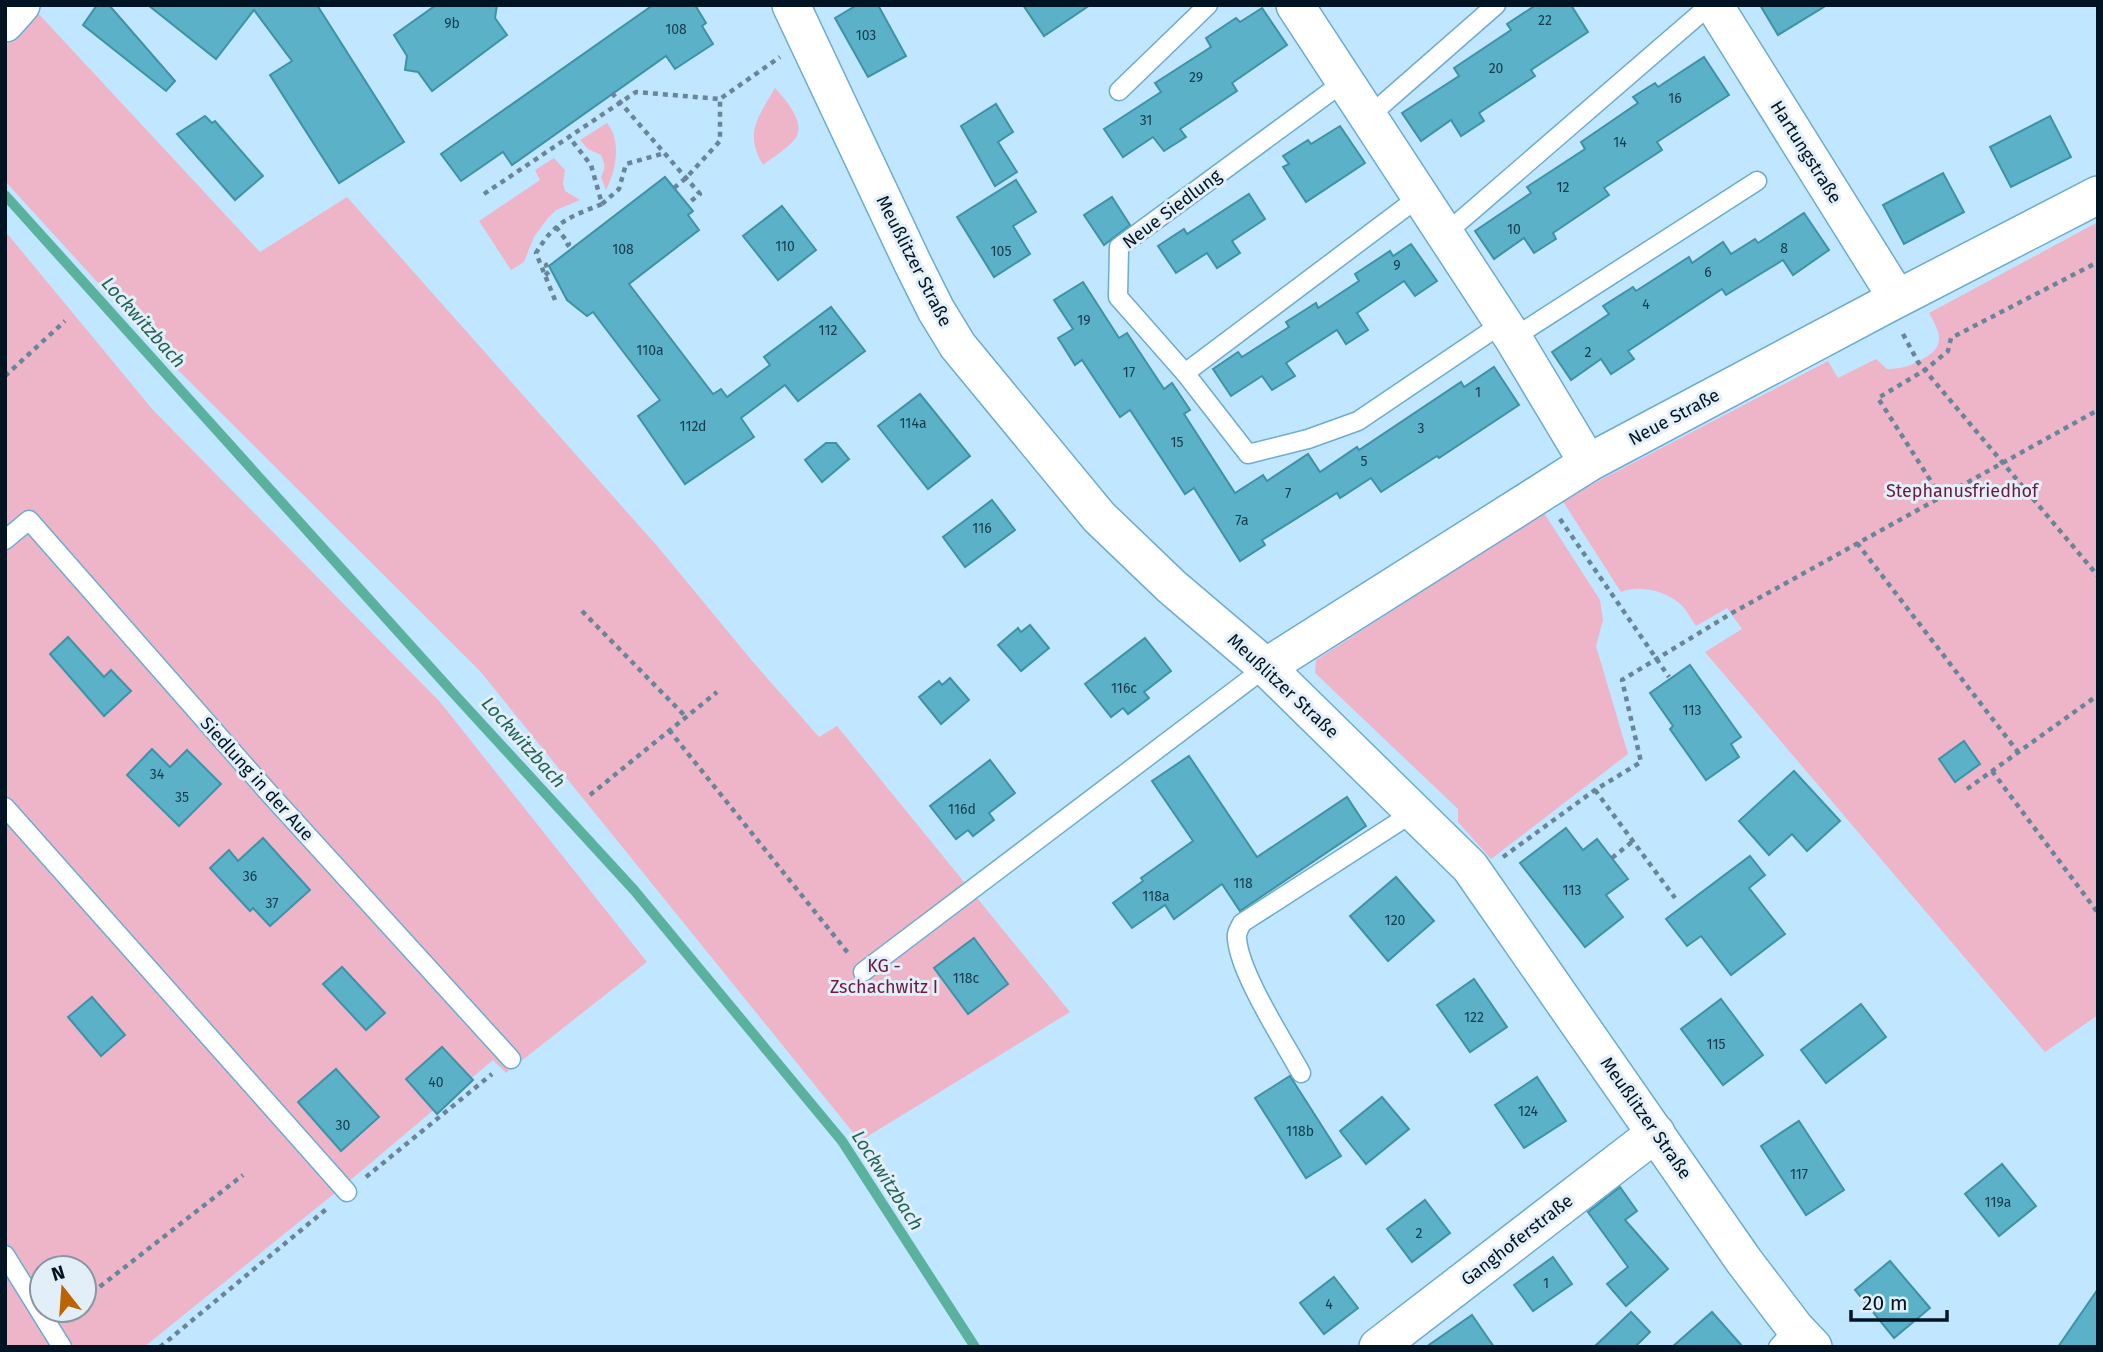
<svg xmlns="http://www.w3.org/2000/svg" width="2103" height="1352" viewBox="0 0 2103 1352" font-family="'Fira Sans',sans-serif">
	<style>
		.green { fill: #eeb5c8; fill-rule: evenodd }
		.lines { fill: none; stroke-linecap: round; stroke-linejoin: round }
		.stream { stroke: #5ab19d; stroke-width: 10 }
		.building { fill: #5ab1c8; stroke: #3e92a7; stroke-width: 2 }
		.service-casing { stroke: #6cabd2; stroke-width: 21 }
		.minor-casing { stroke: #6cabd2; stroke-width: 40 }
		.path { stroke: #688599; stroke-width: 4.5; stroke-dasharray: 5 5; stroke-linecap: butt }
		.service { stroke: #fff; stroke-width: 18 }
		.minor { stroke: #fff; stroke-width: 37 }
		.labels { text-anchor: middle; stroke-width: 6; stroke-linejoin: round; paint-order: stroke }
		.number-label { font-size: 14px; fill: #163b4c }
		.street-label { font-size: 18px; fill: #001423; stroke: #e3eff8 }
		.park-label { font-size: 18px; fill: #6b193e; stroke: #e3eff8 }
		.water-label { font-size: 19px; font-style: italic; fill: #1f6456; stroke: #e3eff8 }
	</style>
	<rect width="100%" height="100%" fill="#c1e6ff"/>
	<g class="green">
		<polygon points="36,11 260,252 347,197 658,547 753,662 819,737 837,726 1070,1012 860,1141 480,671 172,364 5,181 5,47"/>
		<path d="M775 88C785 99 807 123 795 139 787 149 773 157 763 165 744 132 758 118 775 88Z"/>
		<path d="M607 123C622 141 616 171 606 190L601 177C606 168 605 164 601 155L588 149 580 140Z"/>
		<polygon points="554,158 565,170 563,183 565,191 580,200 556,210 548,218 534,237 524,262 511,270 479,221 540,180 535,170"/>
		<path d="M2098 222V1015L2045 1052 1705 652 1742 629 1727 608 1696 626C1691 619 1686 608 1679 603 1664 590 1638 585 1621 592L1562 500 1828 361 1838 378 1876 359 1887 369C1899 369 1908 367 1919 361 1946 348 1942 335 1929 313Z"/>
		<path d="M5 231 153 410 440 702 647 962 506 1073 493 1060 335 1193 144 1347H5ZM42 1268H84V1310H42Z"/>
		<polygon points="1544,513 1600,600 1603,620 1596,646 1628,754 1491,859 1458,822 1458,809 1315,673 1316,660"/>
	</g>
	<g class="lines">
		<polyline class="stream" points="5,195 456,696 634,890 842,1141 975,1347"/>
	</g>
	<g class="building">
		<polygon points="97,5 109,5 175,81 166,91 83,25"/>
		<polygon points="148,5 317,5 404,142 339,183 270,75 292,61 254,10 216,59"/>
		<polygon points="436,5 497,5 495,18 507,35 432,91 418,72 405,70 407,56 394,35"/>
		<polygon points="653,5 695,5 706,23 702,26 713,44 675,69 666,56 512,165 503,152 461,181 441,154"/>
		<polygon points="857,5 878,5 906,56 868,77 835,18"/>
		<polygon points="1023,5 1090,5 1044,36"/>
		<polygon points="1536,5 1571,5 1588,32 1531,70 1535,76 1479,113 1484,121 1461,136 1451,120 1421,141 1402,113 1459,76 1454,68 1511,30 1507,24"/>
		<polygon points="1760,5 1827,5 1778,35"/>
		<polygon points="1262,8 1287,45 1232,83 1237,91 1180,129 1186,137 1164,151 1153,137 1123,157 1104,129 1161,92 1155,83 1211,47 1206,38 1236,18 1240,22"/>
		<polygon points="1704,57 1729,95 1657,142 1662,150 1604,188 1609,195 1553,233 1556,239 1534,253 1524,238 1494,259 1475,231 1531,193 1527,187 1585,149 1581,142 1638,103 1633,97 1655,83 1658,87"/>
		<polygon points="996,104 1013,132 998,142 1017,172 995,186 961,126"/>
		<polygon points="205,116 212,123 215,121 263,176 235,200 177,134"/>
		<polygon points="2050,116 2071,157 2011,187 1990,147"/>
		<polygon points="1340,126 1365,163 1306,202 1283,167 1289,164 1283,156 1308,140 1311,144"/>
		<polygon points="1943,173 1964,212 1904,244 1883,205"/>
		<polygon points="665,177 693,211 688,215 699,230 629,284 713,394 721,389 727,397 750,380 770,365 764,357 831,307 865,351 798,401 785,385 741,418 754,437 685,484 638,416 660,400 593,312 587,316 567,300 549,266"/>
		<polygon points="1016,180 1036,212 1013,226 1030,254 994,277 957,217"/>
		<polygon points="1249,194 1265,219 1232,241 1240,253 1217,268 1207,253 1176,273 1158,246 1184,229 1187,234"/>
		<polygon points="1112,197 1130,225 1104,245 1084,215"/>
		<polygon points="782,206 816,250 778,280 743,236"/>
		<polygon points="1804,213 1829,250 1793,275 1783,260 1726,295 1722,289 1628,351 1634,359 1611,374 1601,359 1571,380 1552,352 1609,314 1603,306 1633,287 1636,291 1689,257 1692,263 1723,242 1731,254 1755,239 1758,243"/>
		<polygon points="1411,244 1437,281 1415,296 1404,281 1357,313 1368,330 1346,344 1337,330 1286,363 1295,376 1272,390 1262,376 1231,396 1213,369 1238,352 1242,357 1289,327 1286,322 1316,303 1318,308 1359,281 1355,274 1390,251 1393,256"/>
		<polygon points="1083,282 1119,338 1127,333 1164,389 1172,383 1190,410 1184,414 1235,493 1263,475 1267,481 1308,454 1320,472 1357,447 1359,450 1461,382 1464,387 1494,367 1519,405 1439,458 1437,456 1381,492 1371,478 1340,498 1337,493 1262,540 1265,545 1240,561 1194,488 1185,494 1130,410 1120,417 1082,360 1075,365 1058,338 1073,329 1054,300"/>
		<polygon points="920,394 970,456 928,489 878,426"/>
		<polygon points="826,443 836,443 849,459 822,482 805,460"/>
		<polygon points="992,500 1015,530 965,567 943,537"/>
		<polygon points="1030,625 1049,648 1021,671 998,645 1018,628 1021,632"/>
		<polygon points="68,637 104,677 111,670 131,691 104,716 50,654"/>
		<polygon points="1145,638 1171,671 1144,692 1149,698 1128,714 1123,708 1111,717 1085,684"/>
		<polygon points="1690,665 1741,737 1731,744 1739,757 1706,780 1670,729 1673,726 1650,693"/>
		<polygon points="950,678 969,700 941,724 919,697 939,681 942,685"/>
		<polygon points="1964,741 1980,764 1955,782 1939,759"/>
		<polygon points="152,749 170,767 187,750 221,784 179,826 127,775"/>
		<polygon points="1189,756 1257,857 1347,797 1366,826 1240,911 1222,884 1174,919 1165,905 1132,928 1113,903 1143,881 1141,878 1193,841 1152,781"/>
		<polygon points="990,760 1015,793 989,813 994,820 973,836 968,830 956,839 930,806"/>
		<polygon points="1794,771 1840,821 1807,851 1792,834 1769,855 1739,821"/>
		<polygon points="1566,828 1583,850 1597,839 1628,879 1606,895 1623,917 1585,947 1520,863"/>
		<polygon points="263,838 310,890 270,926 253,908 250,911 210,868 229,850 238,861"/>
		<polygon points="1750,856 1765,875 1749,888 1785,934 1731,975 1701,936 1687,946 1666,919"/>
		<polygon points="1396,877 1434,921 1388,961 1350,916"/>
		<polygon points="974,938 1008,984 968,1014 934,968"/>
		<polygon points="342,967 385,1013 366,1030 323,984"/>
		<polygon points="1474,979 1507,1027 1470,1052 1437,1005"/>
		<polygon points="92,997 125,1035 101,1056 68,1017"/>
		<polygon points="1721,999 1763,1055 1723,1085 1681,1029"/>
		<polygon points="1861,1004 1886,1037 1826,1083 1801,1050"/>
		<polygon points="442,1047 473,1080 437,1114 406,1079"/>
		<polygon points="336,1069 379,1117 341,1151 298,1102"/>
		<polygon points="1290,1076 1341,1156 1306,1178 1255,1098"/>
		<polygon points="1537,1077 1566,1121 1524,1148 1495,1105"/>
		<polygon points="1382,1097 1409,1129 1366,1164 1340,1131"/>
		<polygon points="1799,1121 1844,1190 1806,1215 1761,1146"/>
		<polygon points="2002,1164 2036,1206 1999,1236 1965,1194"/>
		<polygon points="1620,1187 1637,1211 1625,1220 1668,1269 1626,1306 1607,1284 1628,1267 1588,1212"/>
		<polygon points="1425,1200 1450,1233 1412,1262 1387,1229"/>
		<polygon points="1553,1257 1572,1284 1533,1311 1514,1285"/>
		<polygon points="1890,1261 1930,1308 1894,1338 1855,1290"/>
		<polygon points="1334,1277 1358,1308 1324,1334 1300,1303"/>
		<polygon points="2098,1289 2098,1347 2058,1347"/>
		<polygon points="1631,1312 1650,1332 1635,1347 1594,1347"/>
		<polygon points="1712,1312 1743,1347 1672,1347"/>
		<polygon points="1472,1315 1494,1347 1426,1347"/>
	</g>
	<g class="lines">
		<g class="service-casing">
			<g id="service">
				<polyline points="1345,81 1119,247 1118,297 1185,373 1248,454 1308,439 1358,421 1503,323"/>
				<polyline points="1119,91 1208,5"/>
				<polyline points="1367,118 1496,5"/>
				<polyline points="1445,234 1710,5"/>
				<polyline points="1513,338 1757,181"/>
				<polyline points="1185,373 1419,197"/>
				<polyline points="5,540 29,520 268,792 511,1059"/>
				<polyline points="5,807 347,1192"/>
				<polyline points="863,972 1266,667"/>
				<path d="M1301 1073C1283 1040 1240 974 1237 939 1236 933 1239 929 1242 923L1414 812"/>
				<polyline points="5,1255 62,1347"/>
				<polyline points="1778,1347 1795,1328"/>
			</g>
		</g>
		<g class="minor-casing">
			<g id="minor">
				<polyline points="791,5 913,264 936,310 958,346 1099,517 1172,587 1266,667 1470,867 1744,1261 1795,1328 1813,1347"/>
				<polyline points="1295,5 1513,338 1588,463"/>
				<polyline points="1714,5 1897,298"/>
				<polyline points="5,23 21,5"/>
				<polyline points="1266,667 1588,463 1887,304 2098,195"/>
				<polyline points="1378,1347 1656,1133"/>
			</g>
		</g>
		<g class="path">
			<polyline points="612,93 700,194 687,204"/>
			<polyline points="674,188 686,178 720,141 720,99 780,57"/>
			<polyline points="484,194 636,92 720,99"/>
			<polyline points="602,204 619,189 626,164 665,153"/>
			<polyline points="556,227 569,244 562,249"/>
			<polyline points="545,275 549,272 546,265 548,264"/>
			<path d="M555 300 536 253C555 221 570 217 602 204L591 165 569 137"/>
			<polyline points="1903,334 1918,362 2098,576"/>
			<polyline points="5,376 65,321"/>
			<polyline points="1941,497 1878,398 1925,370 1948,351 1951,338 2098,262"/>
			<polyline points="1560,519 1669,677"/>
			<polyline points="1857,543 2018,752"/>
			<polyline points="582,611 686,717"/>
			<polyline points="669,730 848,953"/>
			<polyline points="1992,771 2098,913"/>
			<polyline points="1967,789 2098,695"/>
			<polyline points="1595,790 1675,898"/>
			<polyline points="590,795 717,692"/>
			<polyline points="1503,857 1595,790 1641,762 1622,680 1732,613 2098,410"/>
			<polyline points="1612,858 1633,841"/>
			<polyline points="366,1177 492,1074"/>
			<polyline points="84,1299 243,1175"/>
			<polyline points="160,1347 329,1207"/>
		</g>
		<use href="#service" class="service"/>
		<use href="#minor" class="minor"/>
	</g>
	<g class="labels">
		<g class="number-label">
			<text x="1545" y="25">22</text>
			<text x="452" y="28">9b</text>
			<text x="676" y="34">108</text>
			<text x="866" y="40">103</text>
			<text x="1496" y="73">20</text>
			<text x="1196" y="82">29</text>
			<text x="1675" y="103">16</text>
			<text x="1146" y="125">31</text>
			<text x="1620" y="147">14</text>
			<text x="1563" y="192">12</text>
			<text x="1514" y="234">10</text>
			<text x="785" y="251">110</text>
			<text x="1784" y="253">8</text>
			<text x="623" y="254">108</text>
			<text x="1001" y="256">105</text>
			<text x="1397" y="270">9</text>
			<text x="1708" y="277">6</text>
			<text x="1646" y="309">4</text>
			<text x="1084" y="325">19</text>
			<text x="828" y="335">112</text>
			<text x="650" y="355">110a</text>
			<text x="1588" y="357">2</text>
			<text x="1129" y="377">17</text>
			<text x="1478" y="397">1</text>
			<text x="913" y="428">114a</text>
			<text x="693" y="431">112d</text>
			<text x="1421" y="433">3</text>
			<text x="1177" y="447">15</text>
			<text x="1364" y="466">5</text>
			<text x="1288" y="498">7</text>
			<text x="1242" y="525">7a</text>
			<text x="982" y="533">116</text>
			<text x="1124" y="693">116c</text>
			<text x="1692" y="715">113</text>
			<text x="157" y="779">34</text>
			<text x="182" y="802">35</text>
			<text x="962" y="814">116d</text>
			<text x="250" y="881">36</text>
			<text x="1243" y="888">118</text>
			<text x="1572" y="895">113</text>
			<text x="1156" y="901">118a</text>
			<text x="272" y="908">37</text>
			<text x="1395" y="925">120</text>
			<text x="966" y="983">118c</text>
			<text x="1474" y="1022">122</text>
			<text x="1716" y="1049">115</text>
			<text x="436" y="1087">40</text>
			<text x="1528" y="1116">124</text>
			<text x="343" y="1130">30</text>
			<text x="1300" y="1136">118b</text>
			<text x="1799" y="1179">117</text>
			<text x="1998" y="1207">119a</text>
			<text x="1419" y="1238">2</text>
			<text x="1546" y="1288">1</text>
			<text x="1329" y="1309">4</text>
		</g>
		<g class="street-label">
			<text transform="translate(1806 152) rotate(58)" y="6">Hartungstraße</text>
			<text transform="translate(1172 209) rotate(-37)" y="6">Neue Siedlung</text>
			<text transform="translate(914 261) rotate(63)" y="6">Meußlitzer Straße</text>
			<text transform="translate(1674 417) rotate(-28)" y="6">Neue Straße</text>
			<text transform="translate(1283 686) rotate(43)" y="6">Meußlitzer Straße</text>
			<text transform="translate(257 779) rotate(48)" y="6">Siedlung in der Aue</text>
			<text transform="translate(1646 1118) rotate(55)" y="6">Meußlitzer Straße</text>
			<text transform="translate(1517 1240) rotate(-38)" y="6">Ganghoferstraße</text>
		</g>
		<g class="park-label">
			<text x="1962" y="497">Stephanusfriedhof</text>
			<text x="884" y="972">KG -<tspan x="884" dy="21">Zschachwitz I</tspan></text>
		</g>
		<g class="water-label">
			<text transform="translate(144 322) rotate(48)" y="7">Lockwitzbach</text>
			<text transform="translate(524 742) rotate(48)" y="7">Lockwitzbach</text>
			<text transform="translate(888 1180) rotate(57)" y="7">Lockwitzbach</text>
		</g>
	</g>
	<rect width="2103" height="1352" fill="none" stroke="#001423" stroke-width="14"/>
	<g transform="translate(63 1289) rotate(343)"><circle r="33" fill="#e3eff8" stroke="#8897a3" stroke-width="2"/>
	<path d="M0-5L12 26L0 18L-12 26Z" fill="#bd6400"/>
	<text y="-10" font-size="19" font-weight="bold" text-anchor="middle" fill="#001423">N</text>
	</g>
	<path d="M1851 1310v10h96v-10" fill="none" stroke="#001423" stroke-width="3.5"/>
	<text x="1862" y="1310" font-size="21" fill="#001423" stroke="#e3eff8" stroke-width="5" paint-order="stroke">20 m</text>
</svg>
